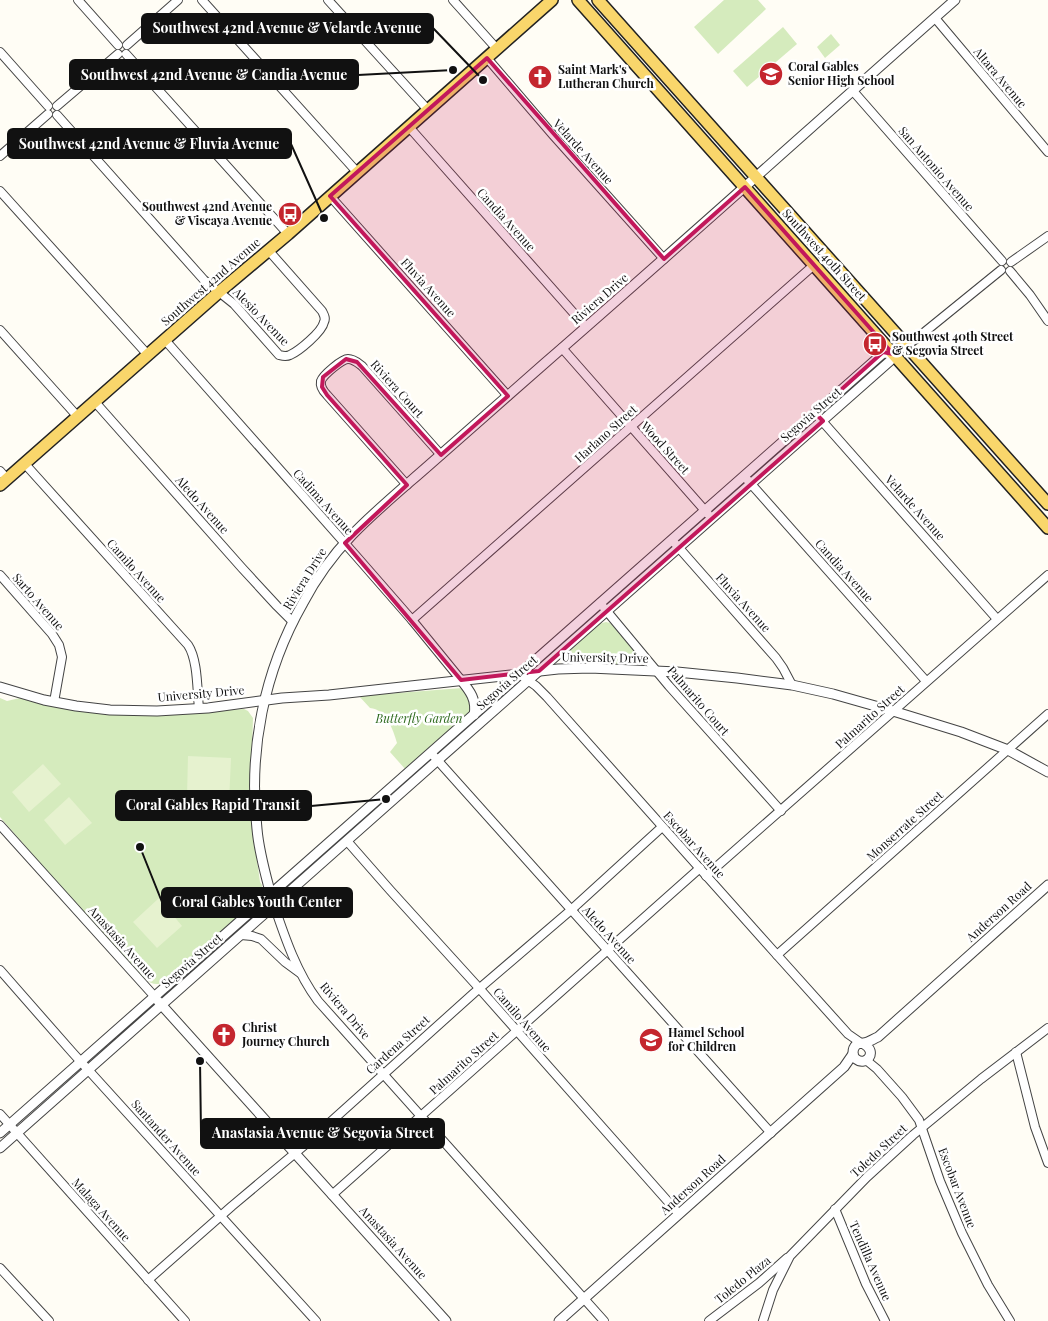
<svg xmlns="http://www.w3.org/2000/svg" width="1048" height="1321" viewBox="0 0 1048 1321" font-family="'Playfair Display',serif">
	<style>
		.green { fill: #d5ebbd }
		.pitch { fill: #e6f2cf }
		.lines { fill: none; stroke-linecap: round; stroke-linejoin: round }
		.minor-casing { stroke: #444; stroke-width: 10 }
		.tertiary-casing { stroke: #444; stroke-width: 11 }
		.primary-casing { stroke: #222; stroke-width: 14 }
		.minor { stroke: #fff; stroke-width: 8 }
		.tertiary { stroke: #fff; stroke-width: 9 }
		.primary { stroke: #f9d66b; stroke-width: 11 }
		.marked { fill: #c2185b; fill-opacity: 0.2; stroke: #c2185b; stroke-width: 4; stroke-linejoin: round }
		.labels { text-anchor: middle; stroke-width: 5; stroke-linejoin: round; paint-order: stroke }
		.poi-label { font-size: 12px; font-weight: bold; fill: #111; stroke: #fff; text-anchor: start }
		.street-label { font-size: 12px; fill: #111; stroke: #fff }
		.park-label { font-size: 12px; font-style: italic; fill: #2f6b1f; stroke: #fff }
		.leader { fill: none; stroke: #111; stroke-width: 2 }
		.callout-dot { fill: #111; stroke: #fff; stroke-width: 2 }
		.callout { fill: #111; stroke: #111; stroke-width: 2 }
		.callout-label { font-size: 14px; text-anchor: middle; font-weight: bold; fill: #fff }
	</style>
	<rect width="100%" height="100%" fill="#fffdf5"/>
	<g class="green">
		<polygon points="724,0 758,0 766,9 718,54 694,27"/>
		<polygon points="783,27 797,44 747,87 733,71"/>
		<polygon points="831,34 840,45 825,58 817,47"/>
		<polygon points="606,622 610,623 613,626 638,655 639,660 638,662 633,664 565,664 563,663 563,658 565,653 599,624"/>
		<path d="M462 688C470 694 472 704 469 713L406 770 390 752 397 743C393 729 386 709 370 708L359 696Z"/>
		<path d="M0 698 7 701 20 698 65 709 88 712 112 714 181 713 244 709 248 711 253 718 250 810 260 882 262 885 261 896 163 983C156 985 151 984 145 979L61 887 0 817Z"/>
	</g>
	<g class="pitch">
		<polygon points="188,756 231,758 229,803 187,797"/>
		<polygon points="43,764 61,784 29,812 12,792"/>
		<polygon points="69,797 92,823 65,845 44,820"/>
		<polygon points="159,898 182,926 157,948 133,922"/>
	</g>
	<g class="lines">
		<g class="minor-casing">
			<g id="minor">
				<polyline points="78,0 118,45"/>
				<polyline points="202,0 357,172"/>
				<polyline points="328,0 428,110"/>
				<polyline points="453,0 497,49"/>
				<polyline points="935,18 1048,152"/>
				<polyline points="127,45 178,0"/>
				<polyline points="0,52 48,106"/>
				<polyline points="126,54 288,234"/>
				<polyline points="487,58 553,135 664,259"/>
				<polyline points="853,91 1002,261"/>
				<polyline points="57,106 118,54"/>
				<path d="M57 115 204 280 234 304 279 355C283 356 286 357 290 355 299 351 322 332 324 322 326 318 324 315 322 311L269 251"/>
				<polyline points="409,127 586,327"/>
				<polyline points="0,156 48,114"/>
				<polyline points="0,191 148,355"/>
				<polyline points="330,196 508,396"/>
				<polyline points="1011,262 1048,236"/>
				<polyline points="1010,271 1030,295 1048,321"/>
				<polyline points="0,330 78,417"/>
				<polyline points="165,340 357,557 412,620 461,680"/>
				<polyline points="562,348 708,514"/>
				<polyline points="893,354 916,339 1001,270"/>
				<polyline points="95,402 242,568 277,606 293,622"/>
				<polyline points="815,413 997,619"/>
				<path d="M25 464 188 645C198 660 197 690 199 708"/>
				<polyline points="0,471 7,479"/>
				<polyline points="744,476 926,681"/>
				<path d="M407 485 327 395C323 391 320 386 321 381 323 375 342 359 348 359 354 359 358 363 362 366L441 455"/>
				<polyline points="672,540 776,658 783,668 792,685"/>
				<polyline points="0,575 52,634 59,645 62,657 54,702"/>
				<polyline points="600,603 669,686 781,811"/>
				<polyline points="412,620 814,265"/>
				<polyline points="519,674 536,686 547,697 777,955 848,1034 861,1043"/>
				<polyline points="431,753 771,1133"/>
				<polyline points="0,825 155,997"/>
				<polyline points="347,841 390,890 479,988 679,1214"/>
				<polyline points="706,876 1048,575"/>
				<path d="M274 905C285 938 297 973 318 1001L604 1321"/>
				<polyline points="241,935 252,936 261,939 285,962 300,973"/>
				<polyline points="777,955 1048,714"/>
				<polyline points="0,970 72,1052 316,1321"/>
				<polyline points="1016,1052 1035,1127 1048,1163"/>
				<polyline points="866,1060 877,1069 902,1097 919,1120 940,1181 962,1233 988,1285 1010,1321"/>
				<polyline points="0,1114 185,1321"/>
				<polyline points="332,1195 700,868"/>
				<polyline points="835,1209 866,1284 885,1321"/>
				<polyline points="0,1268 49,1321"/>
				<polyline points="148,1280 232,1206 306,1144 474,993 571,910 662,827"/>
				<polyline points="709,1321 759,1283 787,1258"/>
				<polyline points="763,1321 773,1290 790,1256 867,1177 913,1135 981,1079 1048,1028"/>
			</g>
		</g>
		<g class="tertiary-casing">
			<g id="tertiary">
				<polyline points="540,671 558,669 590,668 677,672 737,678 792,685 833,694 893,711 961,732 1008,750 1048,772"/>
				<path d="M461 680C470 691 477 700 474 715"/>
				<polyline points="0,687 44,700 76,706 110,710 157,711 208,708 282,698 329,695 520,674"/>
				<path d="M272 899C266 876 259 853 257 829 248 751 264 671 303 603 316 578 333 555 352 535 375 511 403 488 428 466 467 432 506 397 545 363 683 243 818 121 955 0"/>
				<polyline points="158,1001 446,1321"/>
				<path d="M864 1044C878 1052 866 1067 856 1059 852 1056 852 1049 856 1045 859 1043 859 1044 863 1043 868 1043 873 1039 878 1037L1048 885"/>
				<polyline points="0,1133 881,355 883,353 893,354 890,361 438,760 0,1148"/>
				<polyline points="559,1321 844,1067 853,1054"/>
			</g>
		</g>
		<g class="primary-casing">
			<g id="primary">
				<polyline points="578,0 1048,528"/>
				<polyline points="598,0 1048,504"/>
				<polyline points="0,485 219,292 288,234 552,0"/>
			</g>
		</g>
		<use href="#minor" class="minor"/>
		<use href="#tertiary" class="tertiary"/>
		<use href="#primary" class="primary"/>
	</g>
	<path class="marked" d="M487 58 664 259 745 187 893 354 883 352 823 406 815 413 823 421 539 671 461 680 345 543 407 485 327 395 322 387 323 377 346 359 357 362 441 455 508 396 330 196Z"/>
	<defs>
		<g id="school-disc" transform="scale(1.25)"><circle r="9.5" fill="#c4262e" stroke="#fff"/><path d="M0-5L7-2L0 1L-7-2ZM-4 1L0 2.5L4 1V4Q0 6-4 4Z" fill="#fff"/></g>
		<g id="church-disc" transform="scale(1.25)"><circle r="9.5" fill="#c4262e" stroke="#fff"/><path d="M-1.2-6h2.4v3.5h3.3v2.4h-3.3V6h-2.4V-.1h-3.3v-2.4h3.3Z" fill="#fff"/></g>
		<g id="bus-disc" transform="scale(1.25)"><circle r="9.5" fill="#c4262e" stroke="#fff"/><path d="M-5-6H5V4H4V6H2V4H-2V6H-4V4H-5ZM-3.5-4V0h7V-4ZM-3.5 1.2v1.5H-2V1.2ZM2 1.2v1.5H3.5V1.2Z" fill="#fff"/></g>
	</defs>
	<g fill-rule="evenodd">
		<use href="#school-disc" x="771" y="74"/>
		<use href="#church-disc" x="540" y="77"/>
		<use href="#bus-disc" x="290" y="214"/>
		<use href="#bus-disc" x="875" y="344"/>
		<use href="#church-disc" x="224" y="1035"/>
		<use href="#school-disc" x="651" y="1040"/>
	</g>
	<g class="labels">
		<g class="poi-label">
			<text x="788" y="71">Coral Gables<tspan x="788" dy="14">Senior High School</tspan></text>
			<text x="558" y="74">Saint Mark's<tspan x="558" dy="14">Lutheran Church</tspan></text>
			<text x="272" y="211" text-anchor="end">Southwest 42nd Avenue<tspan x="272" dy="14">&amp; Viscaya Avenue</tspan></text>
			<text x="892" y="341">Southwest 40th Street<tspan x="892" dy="14">&amp; Segovia Street</tspan></text>
			<text x="242" y="1032">Christ<tspan x="242" dy="14">Journey Church</tspan></text>
			<text x="668" y="1037">Hamel School<tspan x="668" dy="14">for Children</tspan></text>
		</g>
		<g class="street-label">
			<text transform="translate(1000 78) rotate(50)" y="4">Altara Avenue</text>
			<text transform="translate(583 152) rotate(48)" y="4">Velarde Avenue</text>
			<text transform="translate(936 169) rotate(49)" y="4">San Antonio Avenue</text>
			<text transform="translate(506 220) rotate(48)" y="4">Candia Avenue</text>
			<text transform="translate(824 255) rotate(48)" y="4">Southwest 40th Street</text>
			<text transform="translate(211 282) rotate(-41)" y="4">Southwest 42nd Avenue</text>
			<text transform="translate(428 288) rotate(48)" y="4">Fluvia Avenue</text>
			<text transform="translate(600 299) rotate(-41)" y="4">Riviera Drive</text>
			<text transform="translate(261 317) rotate(46)" y="4">Alesio Avenue</text>
			<text transform="translate(397 389) rotate(48)" y="4">Riviera Court</text>
			<text transform="translate(811 415) rotate(-41)" y="4">Segovia Street</text>
			<text transform="translate(606 434) rotate(-42)" y="4">Harlano Street</text>
			<text transform="translate(665 448) rotate(48)" y="4">Wood Street</text>
			<text transform="translate(323 502) rotate(48)" y="4">Cadima Avenue</text>
			<text transform="translate(202 505) rotate(48)" y="4">Aledo Avenue</text>
			<text transform="translate(915 508) rotate(48)" y="4">Velarde Avenue</text>
			<text transform="translate(136 571) rotate(48)" y="4">Camilo Avenue</text>
			<text transform="translate(844 571) rotate(48)" y="4">Candia Avenue</text>
			<text transform="translate(305 579) rotate(-58)" y="4">Riviera Drive</text>
			<text transform="translate(38 602) rotate(49)" y="4">Sarto Avenue</text>
			<text transform="translate(743 603) rotate(48)" y="4">Fluvia Avenue</text>
			<text transform="translate(605 658) rotate(1)" y="4">University Drive</text>
			<text transform="translate(507 683) rotate(-41)" y="4">Segovia Street</text>
			<text transform="translate(201 694) rotate(-5)" y="4">University Drive</text>
			<text transform="translate(698 701) rotate(49)" y="4">Palmarito Court</text>
			<text transform="translate(870 717) rotate(-42)" y="4">Palmarito Street</text>
			<text transform="translate(905 826) rotate(-42)" y="4">Monserrate Street</text>
			<text transform="translate(694 845) rotate(48)" y="4">Escobar Avenue</text>
			<text transform="translate(999 912) rotate(-42)" y="4">Anderson Road</text>
			<text transform="translate(609 935) rotate(48)" y="4">Aledo Avenue</text>
			<text transform="translate(122 943) rotate(48)" y="4">Anastasia Avenue</text>
			<text transform="translate(192 961) rotate(-41)" y="4">Segovia Street</text>
			<text transform="translate(345 1011) rotate(50)" y="4">Riviera Drive</text>
			<text transform="translate(522 1020) rotate(49)" y="4">Camilo Avenue</text>
			<text transform="translate(398 1045) rotate(-42)" y="4">Cardena Street</text>
			<text transform="translate(464 1063) rotate(-42)" y="4">Palmarito Street</text>
			<text transform="translate(166 1138) rotate(48)" y="4">Santander Avenue</text>
			<text transform="translate(879 1151) rotate(-43)" y="4">Toledo Street</text>
			<text transform="translate(693 1185) rotate(-42)" y="4">Anderson Road</text>
			<text transform="translate(957 1188) rotate(69)" y="4">Escobar Avenue</text>
			<text transform="translate(101 1210) rotate(48)" y="4">Malaga Avenue</text>
			<text transform="translate(393 1243) rotate(48)" y="4">Anastasia Avenue</text>
			<text transform="translate(870 1261) rotate(66)" y="4">Tendilla Avenue</text>
			<text transform="translate(743 1280) rotate(-39)" y="4">Toledo Plaza</text>
		</g>
		<g class="park-label">
			<text x="419" y="723">Butterfly Garden</text>
		</g>
	</g>
	<path class="leader" d="M483 80L433 28M453 70L358 75M324 218L291 144M386 799L311 806M140 847L162 902M200 1061L201 1133"/>
	<g class="callout-dot">
		<circle cx="483" cy="80" r="5"/>
		<circle cx="453" cy="70" r="5"/>
		<circle cx="324" cy="218" r="5"/>
		<circle cx="386" cy="799" r="5"/>
		<circle cx="140" cy="847" r="5"/>
		<circle cx="200" cy="1061" r="5"/>
	</g>
	<g class="callout">
		<rect x="142" y="14" width="291" height="29" rx="5"/>
		<rect x="70" y="60" width="288" height="29" rx="5"/>
		<rect x="8" y="129" width="283" height="29" rx="5"/>
		<rect x="116" y="791" width="195" height="29" rx="5"/>
		<rect x="162" y="888" width="190" height="29" rx="5"/>
		<rect x="201" y="1119" width="243" height="29" rx="5"/>
	</g>
	<g class="callout-label">
		<text x="287" y="33">Southwest 42nd Avenue &amp; Velarde Avenue</text>
		<text x="214" y="80">Southwest 42nd Avenue &amp; Candia Avenue</text>
		<text x="149" y="149">Southwest 42nd Avenue &amp; Fluvia Avenue</text>
		<text x="213" y="810">Coral Gables Rapid Transit</text>
		<text x="257" y="907">Coral Gables Youth Center</text>
		<text x="323" y="1138">Anastasia Avenue &amp; Segovia Street</text>
	</g>
</svg>
